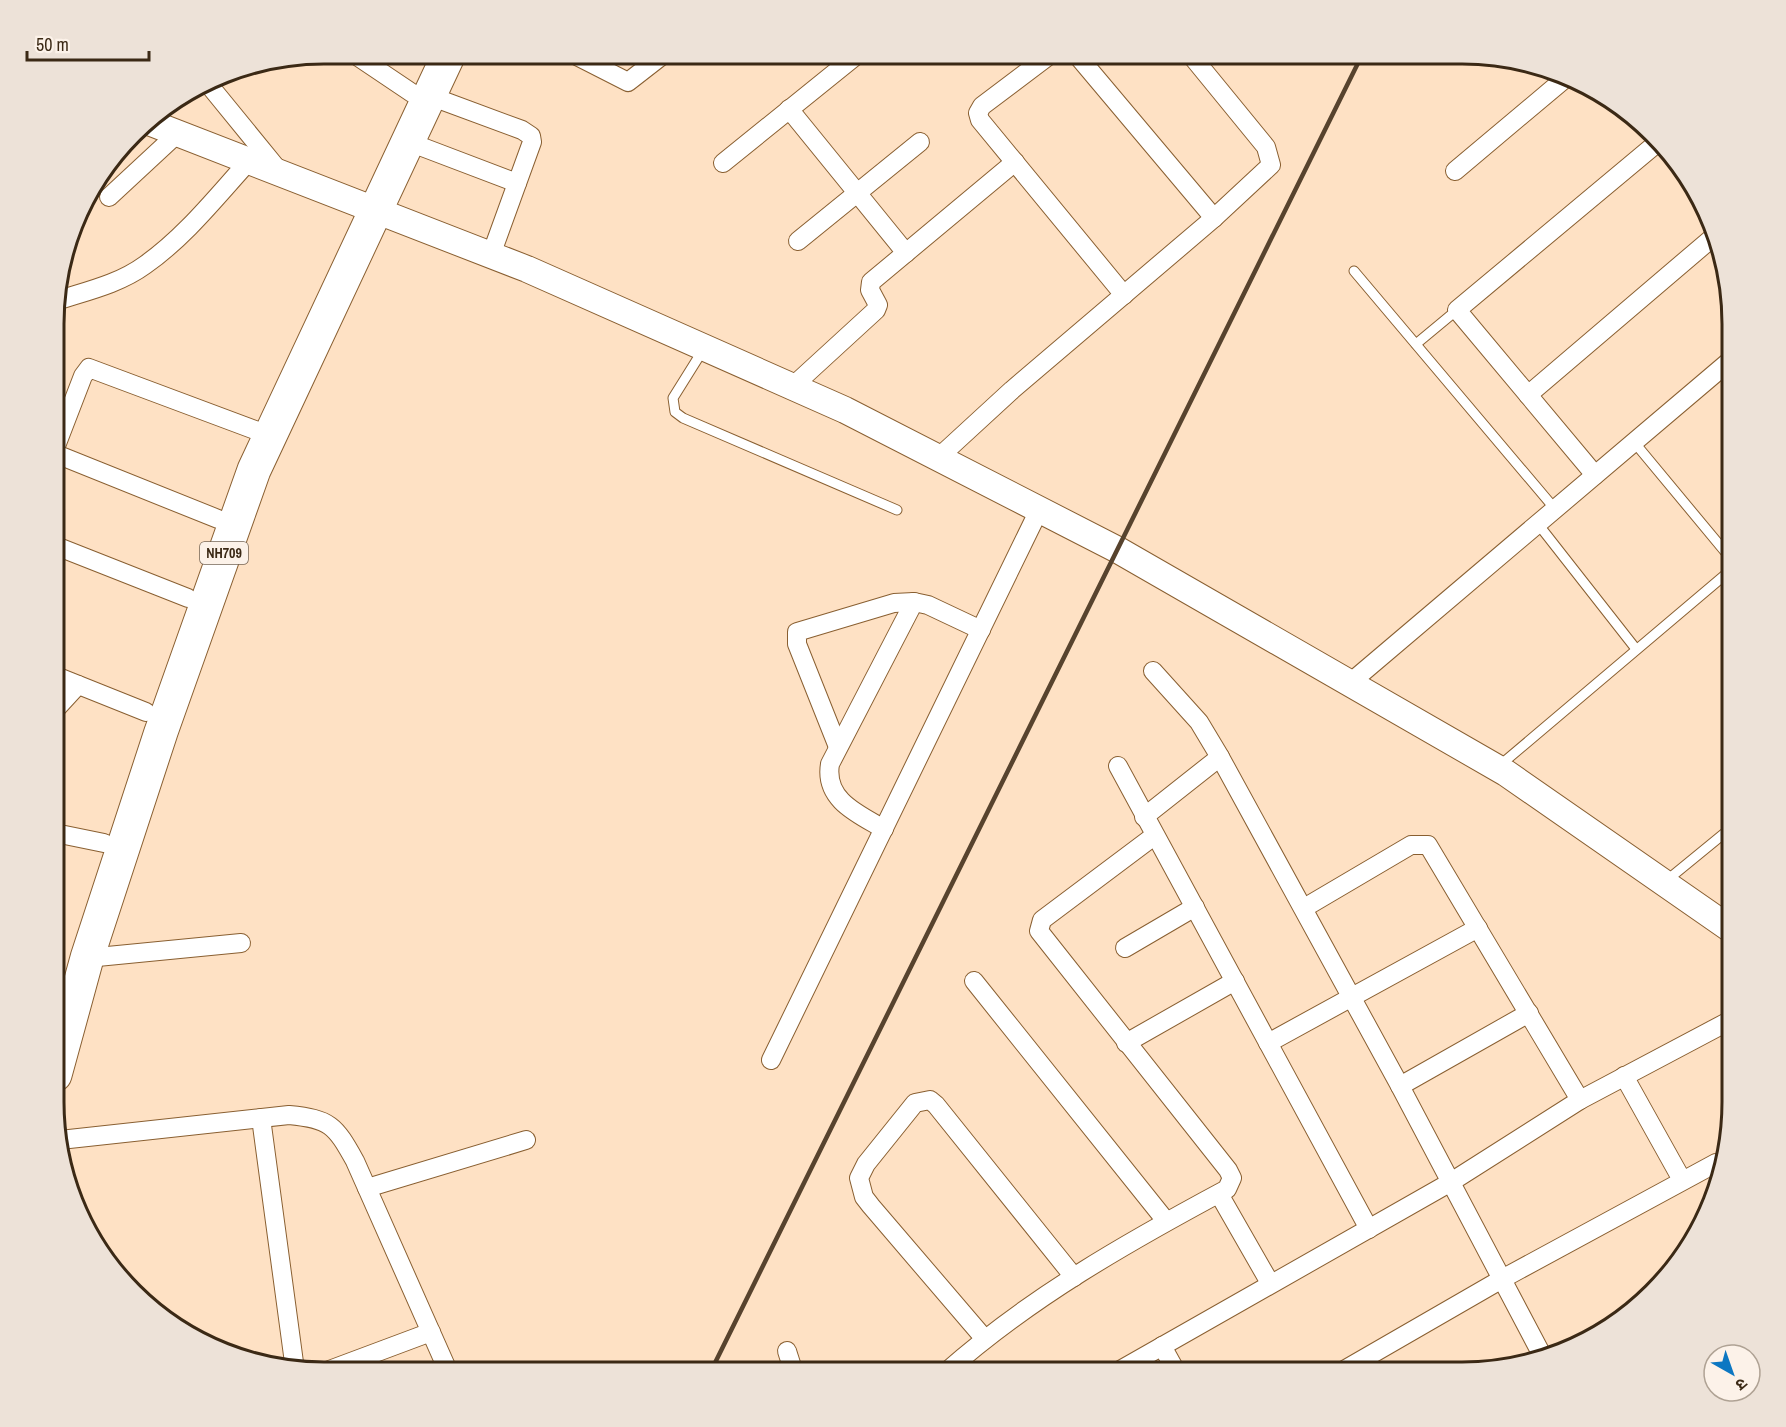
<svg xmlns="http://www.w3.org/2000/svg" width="1786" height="1427" viewBox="0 0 1786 1427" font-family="'Archivo Narrow','Noto Sans Devanagari',sans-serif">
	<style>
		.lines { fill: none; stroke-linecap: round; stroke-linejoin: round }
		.lane-casing { stroke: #895f31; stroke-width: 11 }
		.street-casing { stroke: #895f31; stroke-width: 20 }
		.secondary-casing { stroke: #895f31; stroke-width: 28 }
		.highway-casing { stroke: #895f31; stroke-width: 35 }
		.lane { stroke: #fff; stroke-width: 9 }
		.street { stroke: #fff; stroke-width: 18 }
		.secondary { stroke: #fff; stroke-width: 26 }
		.highway { stroke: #fff; stroke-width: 33 }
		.rail { stroke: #57432e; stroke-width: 4.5 }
		.labels { text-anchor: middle; stroke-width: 4.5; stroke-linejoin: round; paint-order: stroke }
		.shield { fill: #fcf2e9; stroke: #756555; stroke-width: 1.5 }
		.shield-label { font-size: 14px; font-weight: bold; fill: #3b2915 }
		.rim { fill: none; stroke: #3b2915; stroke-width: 3 }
	</style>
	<rect width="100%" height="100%" fill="#fee1c4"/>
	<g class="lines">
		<g class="lane-casing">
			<g id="lane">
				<polyline points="1354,271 1555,509"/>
				<polyline points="1416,344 1457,310"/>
				<polyline points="703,350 673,398 675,412 683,418 897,510"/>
				<polyline points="1634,442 1732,560"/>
				<polyline points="1538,524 1636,649"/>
				<polyline points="1498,767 1732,569"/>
				<polyline points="1666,881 1732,827"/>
			</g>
		</g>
		<g class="street-casing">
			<g id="street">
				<polyline points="354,54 412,93"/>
				<polyline points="573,54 628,82 664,54"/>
				<polyline points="1051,54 982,106 978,113 980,120 1124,295"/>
				<polyline points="1076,54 1214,218"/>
				<polyline points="209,85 280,172"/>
				<polyline points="430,96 522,130 531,136 532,142 491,255"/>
				<polyline points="789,109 906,253"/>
				<polyline points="409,142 517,183"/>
				<polyline points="723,163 858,54"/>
				<polyline points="1455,171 1568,76"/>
				<polyline points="109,197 178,133"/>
				<polyline points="798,241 920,142"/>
				<path d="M56 301C87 291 119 284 145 265 185 237 217 196 249 161"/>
				<polyline points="792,387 876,310 878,305 870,290 871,282 1015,162"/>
				<polyline points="1528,395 1712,238"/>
				<polyline points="56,446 83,376 89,368 255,430"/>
				<polyline points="56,454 218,519"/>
				<polyline points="938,458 1012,390 1214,218 1271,165 1266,147 1190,54"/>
				<polyline points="1595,475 1457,310 1657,143"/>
				<polyline points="56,546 188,598"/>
				<polyline points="1153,671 1199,722 1220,757 1400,1086 1543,1357"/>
				<polyline points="56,676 146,712"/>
				<polyline points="1350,683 1732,359"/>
				<polyline points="55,710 78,685"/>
				<polyline points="838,747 797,644 797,632 894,603 914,602"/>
				<polyline points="1118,766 1369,1229"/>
				<polyline points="1144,817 1220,757"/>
				<path d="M884 829C858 814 824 800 830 764L914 602 928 605 981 630"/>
				<polyline points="55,833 104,843"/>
				<polyline points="1304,908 1411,845 1428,845 1580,1100"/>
				<polyline points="1125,948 1195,907"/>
				<polyline points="87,958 241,943"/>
				<polyline points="974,981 1166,1221"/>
				<polyline points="1126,1043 1235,981"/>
				<polyline points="1268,1043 1478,928"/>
				<polyline points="771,1060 1039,510"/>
				<polyline points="1624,1076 1682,1180"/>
				<polyline points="1400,1086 1529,1013"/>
				<polyline points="261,1118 295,1370"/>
				<path d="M60 1140 289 1115C330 1119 335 1125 355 1161L449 1373"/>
				<polyline points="367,1188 526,1140"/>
				<polyline points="1219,1194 1270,1283"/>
				<polyline points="984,1338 871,1206 864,1197 859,1178 866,1164 915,1103 930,1100 936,1105 1074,1277"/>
				<polyline points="1162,1346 1177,1373"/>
				<polyline points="787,1351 794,1373"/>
				<polyline points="324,1372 431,1332"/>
				<path d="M945 1373C1029 1298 1128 1242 1227 1189L1232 1178 1228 1170 1039 931 1042 920 1154 836"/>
				<polyline points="1115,1373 1451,1182 1580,1100 1731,1020"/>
				<polyline points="1339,1373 1502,1279 1716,1163"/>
			</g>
		</g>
		<g class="secondary-casing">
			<polyline id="secondary" points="146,121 527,269 845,410 1118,550 1506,773 1732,930"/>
		</g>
		<g class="highway-casing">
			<polyline id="highway" points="55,1075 87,958 161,732 254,470 449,54"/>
		</g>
		<use href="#lane" class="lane"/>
		<use href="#street" class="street"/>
		<use href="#secondary" class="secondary"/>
		<use href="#highway" class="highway"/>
		<polyline class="rail" points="710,1373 1362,55"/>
	</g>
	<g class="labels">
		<rect class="shield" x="200" y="542" width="48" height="22" rx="4.5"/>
		<g class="shield-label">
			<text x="224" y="558">NH709</text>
		</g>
	</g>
	<path d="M0 0H1786V1427H0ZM324 64H1462A260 260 0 0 1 1722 324V1102A260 260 0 0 1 1462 1362H324A260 260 0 0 1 64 1102V324A260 260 0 0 1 324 64Z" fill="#ede2d8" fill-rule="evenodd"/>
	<path class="rim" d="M324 64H1462A260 260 0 0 1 1722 324V1102A260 260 0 0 1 1462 1362H324A260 260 0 0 1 64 1102V324A260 260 0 0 1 324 64Z"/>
	<g transform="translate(1732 1373) rotate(140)"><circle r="28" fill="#fcf2e9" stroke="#afa294" stroke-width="1.5"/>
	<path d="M0-4.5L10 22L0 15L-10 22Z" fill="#0c77c2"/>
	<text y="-9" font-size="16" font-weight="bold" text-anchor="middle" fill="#3b2915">उ</text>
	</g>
	<path d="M27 51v9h122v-9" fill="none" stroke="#3b2915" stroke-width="3"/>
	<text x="36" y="51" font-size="18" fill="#3b2915" stroke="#fcf2e9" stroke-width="4.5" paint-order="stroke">50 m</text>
</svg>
